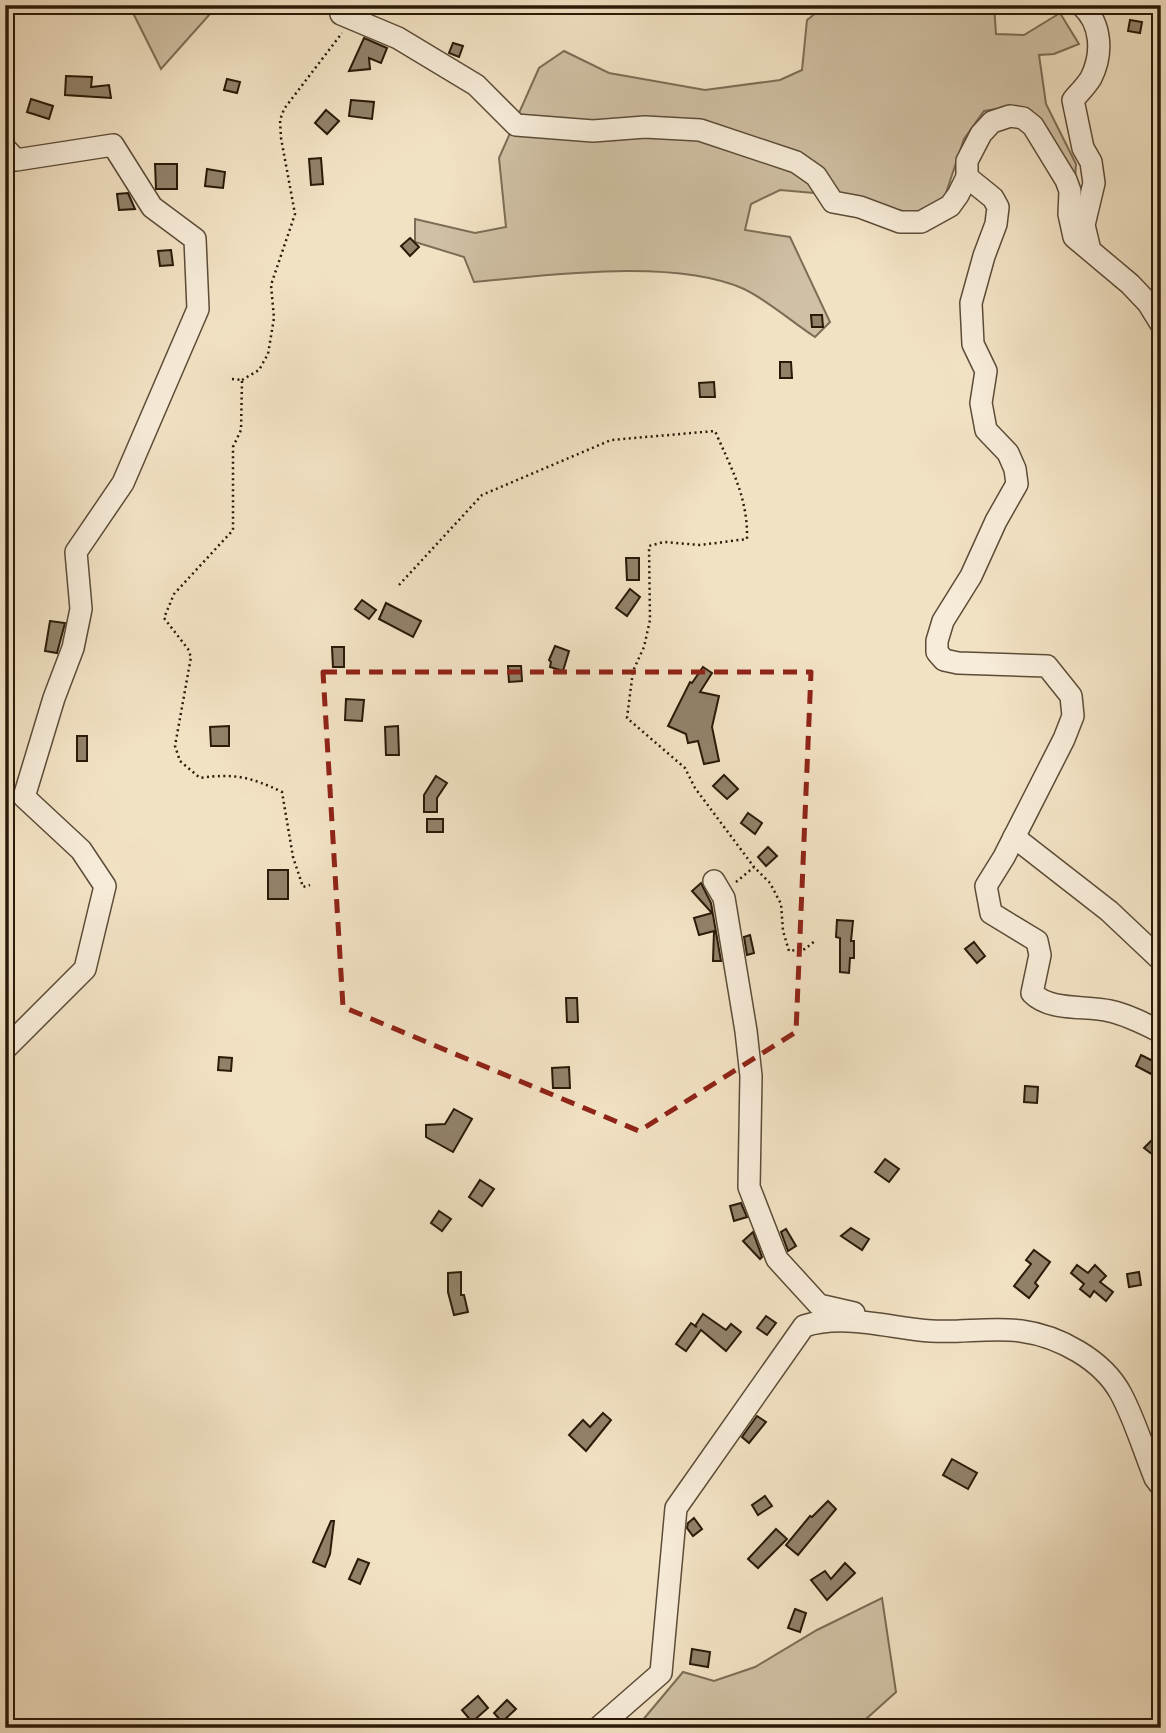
<svg xmlns="http://www.w3.org/2000/svg" width="1166" height="1733" viewBox="0 0 1166 1733" font-family="Alegreya,serif">
	<style>
		.green { fill: #d0c0a4; stroke: #7d6d56; stroke-width: 2 }
		.building { fill: #92826a; stroke: #2a1a08; stroke-width: 2 }
		.lines { fill: none; stroke-linecap: round; stroke-linejoin: round }
		.minor-casing { stroke: #5c4c37; stroke-width: 24 }
		.path { stroke: #2a1a08; stroke-width: 2.5; stroke-dasharray: 2 3.5; stroke-linecap: butt }
		.minor { stroke: #f7ecd9; stroke-width: 21 }
		.marked { fill: none; stroke: #8f2418; stroke-width: 5; stroke-dasharray: 14 9; stroke-linejoin: round }
	</style>
	<rect width="100%" height="100%" fill="#f2e2c4"/>
	<filter id="stains"><feTurbulence type="fractalNoise" baseFrequency=".00286" numOctaves="4"/><feColorMatrix values="0 0 0 0 .2 0 0 0 0 .09 0 0 0 0 .02 0 0 0 .5 -.17"/></filter>
	<radialGradient id="worn" r=".72"><stop offset=".6" stop-color="#630" stop-opacity="0"/><stop offset="1" stop-color="#630" stop-opacity=".3"/></radialGradient>
	<g class="green">
		<polygon points="129,5 218,5 161,69"/>
		<path d="M826 5H994L996 34 1024 35 1060 13 1079 44 1054 54 1039 55 1046 104 1076 164 1075 179 1009 107 984 111 964 139 944 199 914 213 885 208 837 195 780 190 751 204 745 230 790 237 830 322 815 337C795 324 764 298 744 289 675 258 550 275 474 282L464 257 415 242V219L475 233 506 227 499 158 539 68 564 51 609 73 705 90 780 80 802 70 807 20Z"/>
		<polygon points="882,1598 896,1692 856,1728 636,1728 683,1672 714,1681 755,1667 817,1630"/>
	</g>
	<g class="building">
		<polygon points="1130,20 1142,22 1140,33 1128,31"/>
		<polygon points="364,38 387,48 381,63 369,58 370,69 349,71"/>
		<polygon points="453,43 463,46 459,57 449,53"/>
		<polygon points="66,76 92,77 91,87 109,85 111,98 65,95"/>
		<polygon points="227,79 240,82 237,93 224,90"/>
		<polygon points="31,99 53,106 49,119 27,112"/>
		<polygon points="351,100 374,102 372,119 349,116"/>
		<polygon points="326,110 339,121 327,134 315,123"/>
		<polygon points="321,158 323,184 311,185 309,159"/>
		<polygon points="155,164 177,164 177,189 156,189"/>
		<polygon points="207,169 225,172 223,188 205,186"/>
		<polygon points="128,193 135,209 119,210 117,194"/>
		<polygon points="410,238 419,247 410,256 401,246"/>
		<polygon points="171,250 173,265 160,266 158,251"/>
		<polygon points="811,315 822,315 823,327 812,327"/>
		<polygon points="780,362 791,362 792,378 780,378"/>
		<polygon points="714,382 715,397 700,397 699,383"/>
		<polygon points="626,558 639,558 639,580 627,580"/>
		<polygon points="630,589 640,597 627,616 616,608"/>
		<polygon points="362,600 376,610 369,619 355,609"/>
		<polygon points="386,603 421,621 413,637 379,619"/>
		<polygon points="50,621 65,623 57,653 45,651"/>
		<polygon points="555,646 569,651 563,671 550,667 551,662 549,660"/>
		<polygon points="332,647 344,647 344,667 333,667"/>
		<polygon points="508,666 521,666 522,681 509,682"/>
		<polygon points="703,667 712,673 700,692 719,696 712,727 719,761 704,764 698,741 688,743 686,734 668,726 690,682 692,683"/>
		<polygon points="346,699 364,700 362,721 345,720"/>
		<polygon points="229,726 229,746 211,746 210,727"/>
		<polygon points="398,726 399,755 386,755 385,727"/>
		<rect x="77" y="736" width="10" height="25"/>
		<polygon points="724,775 738,789 727,799 713,786"/>
		<polygon points="436,776 447,783 437,798 437,812 424,812 424,795"/>
		<polygon points="748,813 762,823 755,834 741,823"/>
		<rect x="427" y="819" width="16" height="13"/>
		<polygon points="768,847 777,856 766,866 758,857"/>
		<rect x="268" y="870" width="20" height="29"/>
		<polygon points="701,883 711,903 721,961 713,961 714,931 699,935 694,918 712,913 692,891"/>
		<polygon points="837,920 853,921 851,941 854,941 854,958 850,958 849,973 840,972 840,938 836,937"/>
		<polygon points="750,935 754,953 747,955 744,937"/>
		<polygon points="974,942 985,956 977,963 965,949"/>
		<polygon points="566,998 577,998 578,1022 567,1022"/>
		<polygon points="1141,1055 1161,1065 1157,1077 1136,1066"/>
		<polygon points="219,1057 232,1058 231,1071 218,1070"/>
		<polygon points="569,1067 570,1088 553,1088 552,1068"/>
		<polygon points="1025,1086 1038,1087 1037,1103 1024,1102"/>
		<polygon points="454,1109 472,1119 453,1152 426,1137 426,1125 445,1124"/>
		<polygon points="1161,1131 1161,1161 1144,1148"/>
		<polygon points="885,1159 899,1169 889,1182 875,1172"/>
		<polygon points="480,1180 494,1189 482,1206 469,1197"/>
		<polygon points="741,1203 747,1217 734,1221 730,1206"/>
		<polygon points="439,1211 451,1219 442,1231 431,1223"/>
		<polygon points="851,1228 869,1239 862,1250 841,1236"/>
		<polygon points="786,1229 796,1246 788,1251 781,1232"/>
		<polygon points="753,1232 762,1257 760,1259 743,1241"/>
		<polygon points="1034,1250 1050,1262 1035,1283 1038,1286 1029,1298 1014,1286 1031,1264 1026,1260"/>
		<polygon points="1077,1265 1088,1273 1095,1265 1106,1276 1100,1282 1113,1292 1106,1301 1094,1291 1090,1297 1080,1289 1084,1284 1071,1273"/>
		<polygon points="461,1272 461,1295 464,1295 468,1312 454,1315 448,1292 448,1273"/>
		<polygon points="1139,1272 1141,1285 1129,1287 1127,1274"/>
		<polygon points="703,1314 726,1330 731,1324 741,1332 726,1351 701,1330 686,1351 676,1344 691,1323 697,1327 695,1326"/>
		<polygon points="766,1316 776,1323 767,1335 757,1328"/>
		<polygon points="603,1413 611,1420 586,1451 569,1435 583,1420 590,1427"/>
		<polygon points="757,1416 766,1422 749,1443 742,1437"/>
		<polygon points="952,1459 977,1473 968,1489 943,1475"/>
		<polygon points="765,1496 772,1506 758,1515 752,1505"/>
		<polygon points="828,1501 836,1509 798,1555 786,1545 810,1516 812,1517"/>
		<polygon points="694,1518 702,1529 693,1536 687,1528 688,1523"/>
		<polygon points="331,1521 334,1521 330,1554 325,1567 313,1562"/>
		<polygon points="776,1529 787,1539 758,1568 748,1559"/>
		<polygon points="358,1559 369,1563 360,1584 349,1579"/>
		<polygon points="845,1563 855,1573 827,1600 811,1580 825,1571 831,1579"/>
		<polygon points="795,1609 806,1613 800,1632 788,1628"/>
		<polygon points="692,1649 710,1652 708,1667 690,1664"/>
		<polygon points="478,1696 488,1708 472,1722 462,1710"/>
		<polygon points="507,1700 516,1709 502,1722 494,1713"/>
	</g>
	<g class="lines">
		<g class="minor-casing">
			<g id="minor">
				<path d="M1081 5C1102 23 1103 54 1091 78 1086 86 1079 93 1073 100L1083 148 1091 162 1094 183 1084 225 1089 246"/>
				<polyline points="341,14 398,38 476,85 516,125 593,131 645,127 700,130 796,162 816,176 833,202 860,207 900,222 921,222 950,206 958,195 967,177 967,161 981,134 992,122 1010,116 1023,118 1033,126 1066,180 1070,191 1069,214 1074,237 1130,284 1148,303 1161,324"/>
				<polyline points="5,148 16,160 113,145 152,207 195,239 198,309 123,483 76,552 81,609 73,648 54,698 24,797 81,850 105,886 85,969 5,1049"/>
				<path d="M967 177 993 198 998 207 996 224 984 256 971 303 973 344 986 371 981 403 986 430 1008 453 1015 469 1017 484 996 521 971 576 943 621 937 641V652L944 660 958 663 1047 666 1071 696 1073 716 1064 739 1004 857 986 886 991 913 1037 941 1040 955 1032 993C1051 1012 1086 1005 1110 1011 1128 1015 1145 1024 1161 1032"/>
				<polyline points="1014,837 1109,911 1161,960"/>
				<polyline points="714,881 724,898 746,1031 751,1076 749,1187 777,1259 819,1305 854,1313"/>
				<path d="M598 1728 661 1673 676 1508 804 1326C844 1313 890 1328 931 1331 961 1333 992 1327 1021 1331 1059 1336 1103 1360 1121 1394 1135 1420 1144 1451 1155 1478L1161 1486"/>
			</g>
		</g>
		<g class="path">
			<path d="M232 379 242 380 241 430 233 447V530L174 594 164 618 188 649 191 657 175 746 180 761 200 778C234 773 251 777 282 792L293 857 303 887 310 885"/>
			<polyline points="242,380 259,370 268,354 274,318 271,285 295,214 281,138 280,120 284,109 342,33"/>
			<path d="M399 585 482 495 611 440 715 431C731 468 748 497 747 539L700 545 664 542 649 546 650 620 644 647 633 671 627 718 685 768 695 788 754 867"/>
			<polyline points="736,882 754,867 770,883 781,904 783,931 789,951 805,949 816,940"/>
		</g>
		<use href="#minor" class="minor"/>
	</g>
	<path class="marked" d="M323 672H811L796 1032 639 1131 343 1007Z"/>
	<rect width="1166" height="1733" fill="none" stroke="#f2e2c4" stroke-width="28"/>
	<rect x="7" y="7" width="1152" height="1719" fill="none" stroke="#2a1a08" stroke-width="3.5"/>
	<rect x="14" y="14" width="1138" height="1705" fill="none" stroke="#2a1a08" stroke-width="2"/>
	<rect width="100%" height="100%" filter="url(#stains)"/>
	<rect width="100%" height="100%" fill="url(#worn)"/>
</svg>
